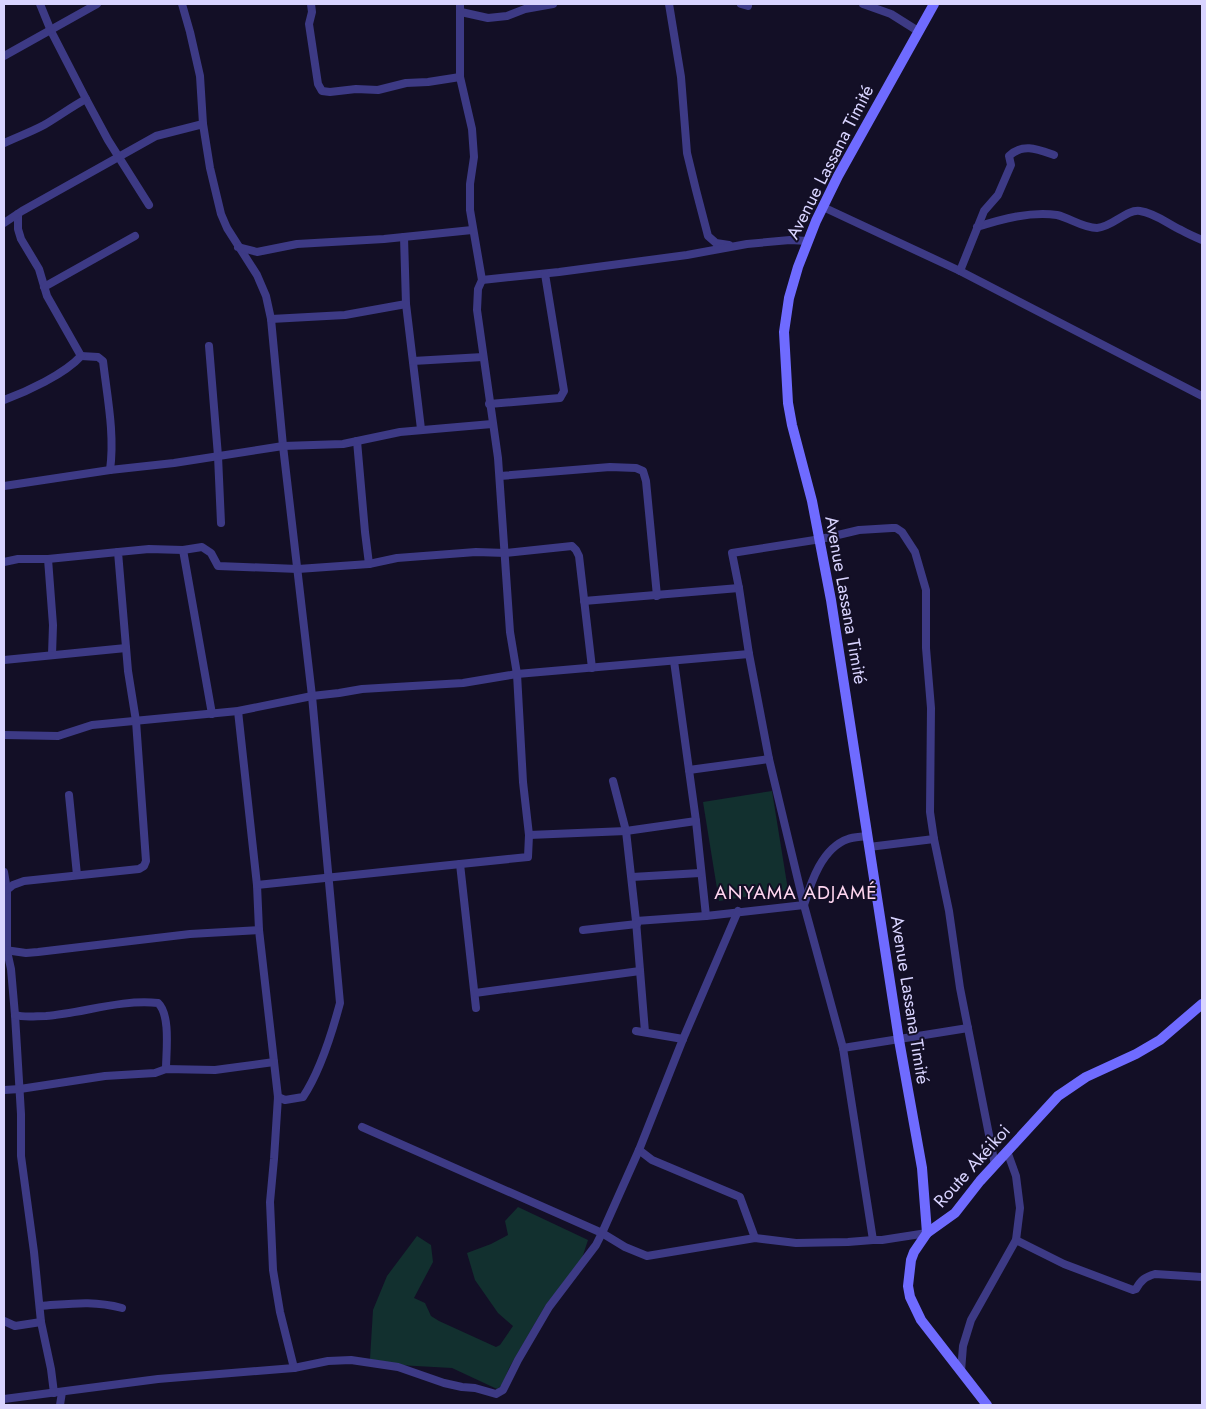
<svg xmlns="http://www.w3.org/2000/svg" width="1206" height="1409" viewBox="0 0 1206 1409" font-family="Jost,sans-serif">
	<style>
		.green { fill: #12302f }
		.lines { fill: none; stroke-linecap: round; stroke-linejoin: round }
		.street { stroke: #3d3a85; stroke-width: 8 }
		.secondary { stroke: #6f6bff; stroke-width: 10 }
		.labels { text-anchor: middle; stroke-width: 4; stroke-linejoin: round; paint-order: stroke }
		.street-label { font-size: 18px; fill: #d9d4ff; stroke: #130f26 }
		.neighbourhood-label { font-size: 19px; letter-spacing: 1px; fill: #ffd6f0; stroke: #130f26 }
	</style>
	<rect width="100%" height="100%" fill="#130f26"/>
	<g class="green">
		<polygon points="772,791 788,890 719,901 703,802"/>
		<polygon points="518,1207 588,1240 582,1258 545,1306 509,1368 502,1385 497,1389 452,1368 398,1365 370,1359 373,1310 387,1276 417,1236 431,1245 433,1262 414,1298 425,1303 431,1316 439,1321 496,1347 500,1345 513,1326 498,1313 475,1280 467,1253 491,1244 508,1235 505,1221"/>
	</g>
	<g class="lines">
		<g class="street">
			<polyline points="40,4 51,31 86,99 108,140 149,205"/>
			<polyline points="182,4 190,32 200,76 203,124"/>
			<polyline points="311,4 312,12 309,24 318,84 322,91 330,92 356,89 378,90 406,83 428,82 460,77"/>
			<polyline points="669,4 681,77 687,153 696,190 708,236 716,243 729,245"/>
			<polyline points="741,4 748,6"/>
			<polyline points="863,4 891,14 918,31"/>
			<polyline points="461,12 488,18 507,16 525,9 553,4"/>
			<polyline points="4,56 97,4"/>
			<path d="M4 143C17 137 31 132 44 125 58 117 71 107 86 99"/>
			<polyline points="823,207 960,271 1202,396"/>
			<polyline points="18,214 18,229 21,239 39,269 47,296 81,356"/>
			<path d="M4 223 22 211 156 136 203 124 210 168 221 214 227 228 257 275 266 296 271 319 283 446 312 696 340 1003C332 1033 321 1070 303 1097L285 1100 278 1097"/>
			<path d="M977 227C1002 219 1031 211 1057 215 1070 218 1083 228 1097 228 1113 227 1126 209 1140 211 1155 213 1168 224 1181 230 1188 234 1195 237 1202 240"/>
			<polyline points="404,237 406,304 421,429"/>
			<polyline points="238,247 257,252 297,244 384,239 472,230"/>
			<path d="M960 271 984 211 998 195 1011 165 1009 156C1023 143 1037 149 1054 155"/>
			<polyline points="482,280 559,272 687,255 747,244 790,240 808,241"/>
			<polyline points="44,287 135,236"/>
			<polyline points="271,319 345,315 406,304"/>
			<polyline points="209,346 218,456 221,523"/>
			<path d="M81 356 98 357 103 361C107 396 115 434 110 470"/>
			<polyline points="413,361 483,357"/>
			<path d="M4 400C26 392 65 374 81 356"/>
			<polyline points="489,404 560,398 564,391 545,274"/>
			<polyline points="357,441 365,532 369,564"/>
			<polyline points="500,476 610,467 636,468 643,471 646,481 657,596"/>
			<polyline points="4,486 110,470 174,463 283,446 343,444 400,432 492,424"/>
			<polyline points="183,550 212,714"/>
			<polyline points="48,559 53,625 52,655"/>
			<polyline points="4,562 18,559 48,559 118,552"/>
			<polyline points="584,601 739,588"/>
			<polyline points="4,660 126,648"/>
			<polyline points="674,661 696,821 706,916"/>
			<polyline points="238,711 257,885 259,930 278,1097 274,1159 270,1202 273,1270 280,1312 294,1368"/>
			<polyline points="4,735 58,736 92,725 238,711 312,696 339,693 362,689 463,683 517,674 749,654"/>
			<polyline points="689,770 769,759"/>
			<polyline points="613,781 626,831 636,921 645,1032"/>
			<polyline points="69,795 77,875"/>
			<polyline points="529,835 626,831 696,821"/>
			<polyline points="869,847 934,839"/>
			<polyline points="460,864 476,1008"/>
			<polyline points="4,872 7,890 7,951 11,969 15,1015 21,1114 21,1156 34,1252 41,1322 51,1369 54,1393"/>
			<polyline points="632,877 700,873"/>
			<polyline points="257,885 528,857 529,835 523,782 517,674 510,632 498,458 477,310 478,289 482,280 470,210 470,184 474,157 472,129 460,77 460,4"/>
			<polyline points="7,890 13,885 24,881 139,869 144,866 146,861 136,721 128,671 118,552 149,549 183,550 202,547 211,553 218,566 298,569 369,564 397,558 476,552 506,553 572,546 576,550 579,556 592,668"/>
			<path d="M636 921 706 916 804 905C811 882 822 848 848 839 853 837 861 837 867 836"/>
			<polyline points="583,930 637,924"/>
			<polyline points="5,950 26,953 38,952 190,934 259,930"/>
			<polyline points="475,993 640,971"/>
			<path d="M15 1015C25 1018 36 1016 46 1016 83 1013 121 999 158 1003 171 1015 166 1053 166 1069"/>
			<polyline points="636,1031 683,1039"/>
			<polyline points="843,1048 968,1028"/>
			<polyline points="4,1090 20,1089 105,1076 155,1073 166,1069 215,1070 274,1062"/>
			<polyline points="362,1127 602,1233 625,1247 647,1256 755,1238 796,1243 848,1242 873,1240"/>
			<polyline points="639,1150 652,1160 740,1197 755,1238"/>
			<polyline points="927,1233 882,1240 873,1240 843,1048 804,905 769,759 749,654 739,588 732,553 821,539 859,530 892,528 896,528 902,532 915,552 926,590 926,648 931,708 930,812 934,839 949,911 960,988 995,1165"/>
			<path d="M1016 1240 1064 1264 1133 1290 1136 1289C1141 1280 1145 1277 1155 1274L1202 1277"/>
			<path d="M40 1306C70 1304 92 1300 122 1308"/>
			<polyline points="4,1321 15,1326 41,1322"/>
			<polyline points="961,1371 963,1346 971,1320 1016,1240 1020,1208 1016,1176 1007,1151"/>
			<polyline points="4,1399 158,1379 294,1368 328,1361 351,1360 398,1367 444,1383 462,1387 475,1388 496,1394 503,1390 518,1360 549,1307 596,1245 602,1233 639,1150 683,1039 738,911"/>
			<polyline points="60,1405 62,1392"/>
		</g>
		<g class="secondary">
			<polyline points="927,1233 922,1168 899,1040 831,600 812,501 792,425 788,403 784,332 789,298 798,267 816,221 838,176 934,4"/>
			<polyline points="987,1405 921,1320 910,1297 908,1286 911,1260 914,1252 927,1233 955,1213 980,1181 1058,1096 1086,1077 1136,1054 1160,1040 1202,1004"/>
		</g>
	</g>
	<g class="labels">
		<g class="street-label">
			<text transform="translate(830 162) rotate(-63)" y="6">Avenue Lassana Timité</text>
			<text transform="translate(846 600) rotate(80)" y="6">Avenue Lassana Timité</text>
			<text transform="translate(910 1000) rotate(81)" y="6">Avenue Lassana Timité</text>
			<text transform="translate(972 1166) rotate(-48)" y="6">Route Akéikoi</text>
		</g>
		<g class="neighbourhood-label">
			<text x="796" y="899">ANYAMA ADJAMÉ</text>
		</g>
	</g>
	<rect width="1206" height="1409" fill="none" stroke="#d9d4ff" stroke-width="10"/>
</svg>
